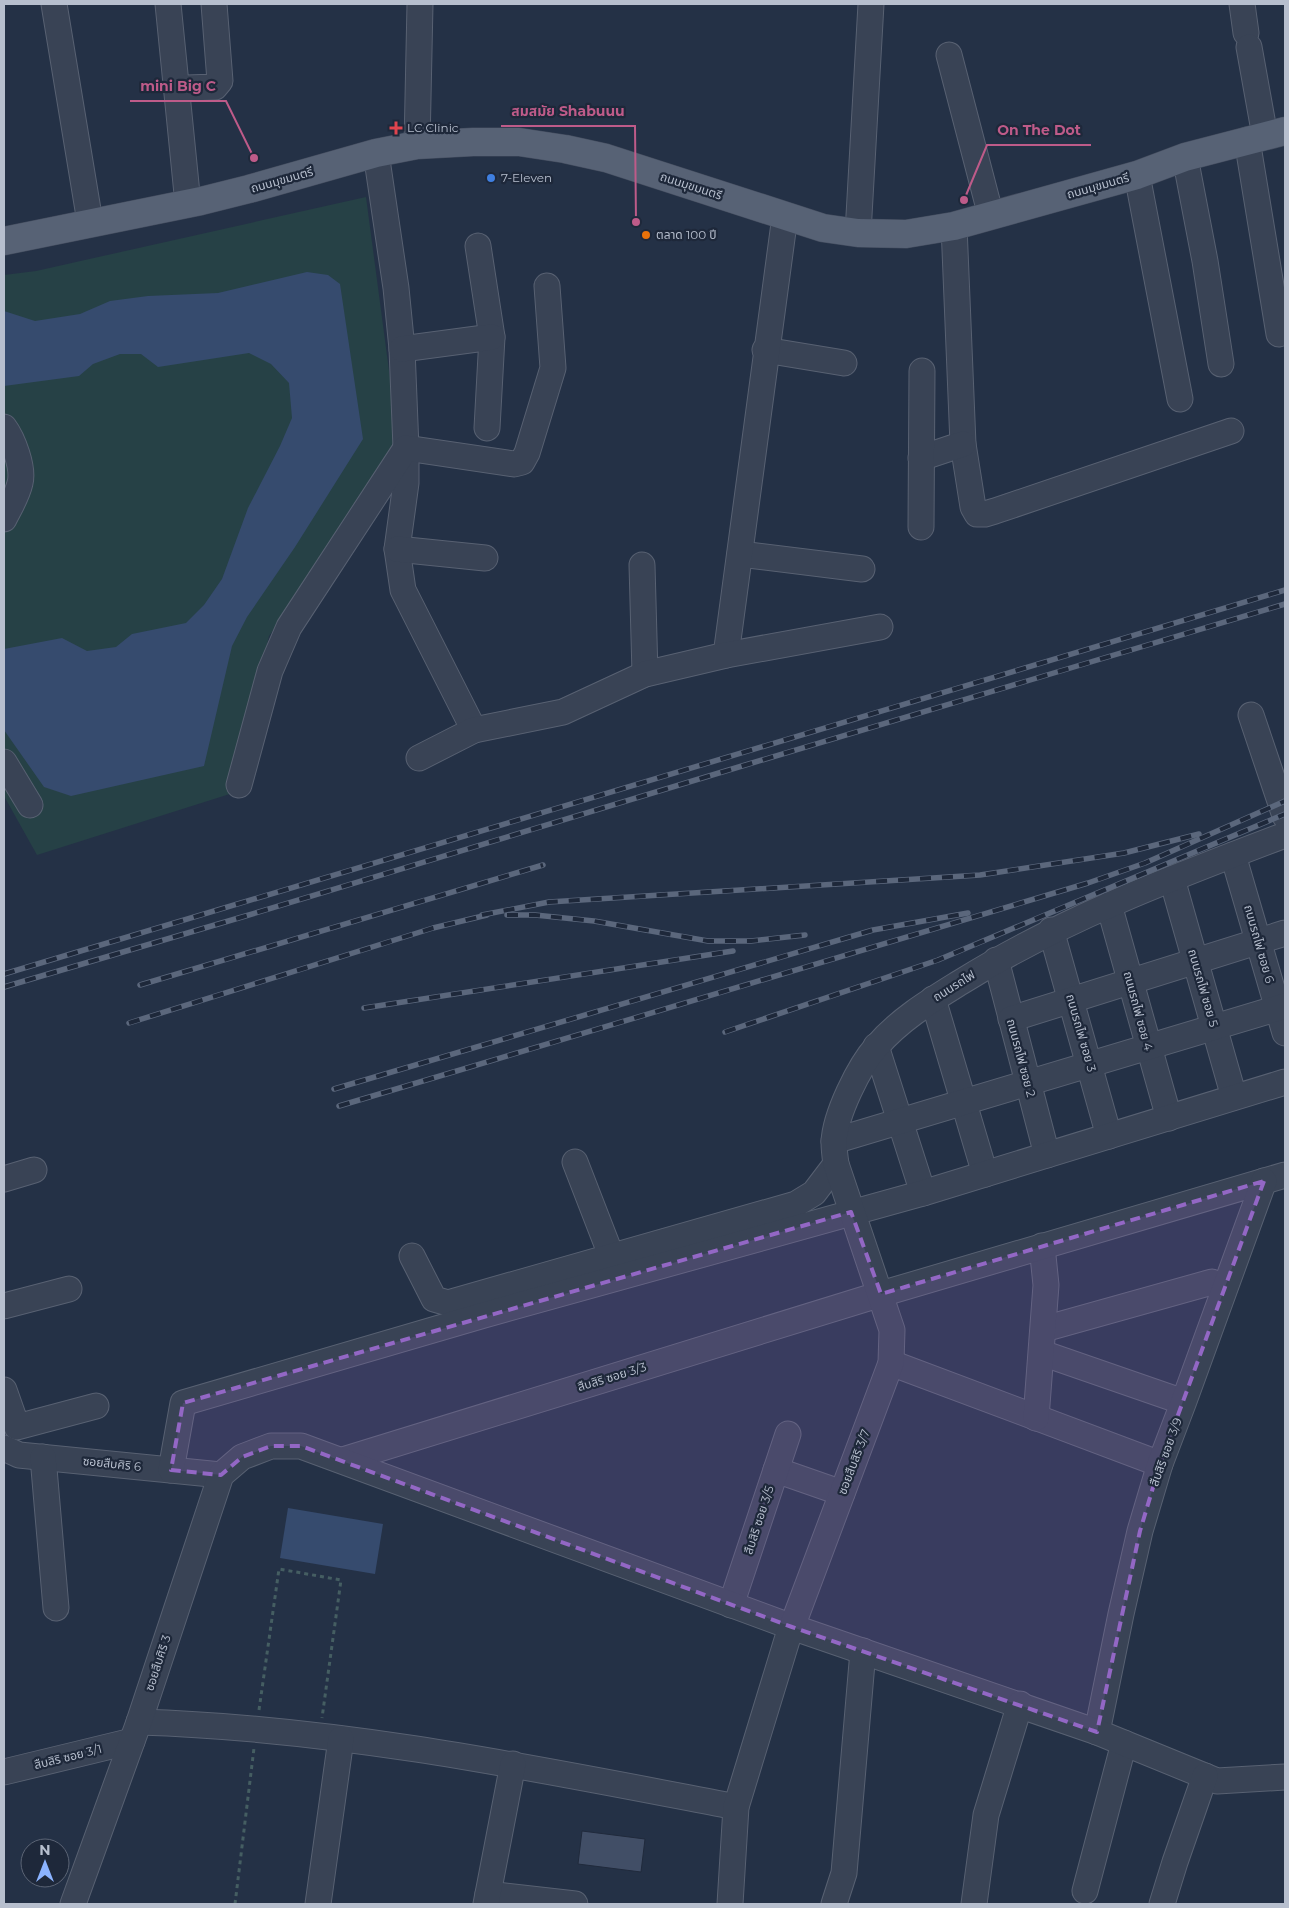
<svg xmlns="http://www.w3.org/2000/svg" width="1289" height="1908" viewBox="0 0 1289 1908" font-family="Montserrat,'Noto Sans Thai',sans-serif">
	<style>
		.green { fill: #264146 }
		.water { fill: #364b6e }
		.building { fill: #414e66; stroke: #202a3c }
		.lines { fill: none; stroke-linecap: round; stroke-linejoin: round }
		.minor-casing { stroke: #586172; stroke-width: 27 }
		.major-casing { stroke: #434c5e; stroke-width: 29 }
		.path { stroke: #455e62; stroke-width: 3; stroke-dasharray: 4 4; stroke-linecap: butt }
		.minor { stroke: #394355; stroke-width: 25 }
		.major { stroke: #576275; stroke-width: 28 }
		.rail-casing { stroke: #5b677c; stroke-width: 5.5 }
		.rail { stroke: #1e283a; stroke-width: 4; stroke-dasharray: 11; stroke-linecap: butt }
		.marked { fill: #9367c5; fill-opacity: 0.2; stroke: #9367c5; stroke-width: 4; stroke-dasharray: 10 6; stroke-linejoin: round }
		.health-dot { fill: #e0444e; stroke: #1e283a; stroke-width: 2 }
		.shop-dot { fill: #3f7fe0; stroke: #1e283a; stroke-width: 2 }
		.food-dot { fill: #e8710a; stroke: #1e283a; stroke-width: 2 }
		.labels { text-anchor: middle; stroke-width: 4.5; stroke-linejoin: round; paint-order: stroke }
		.poi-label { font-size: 12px; fill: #b7bfce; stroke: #1e283a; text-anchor: start }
		.street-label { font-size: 12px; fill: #b7bfce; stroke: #1e283a }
		.leader { fill: none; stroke: #be5b89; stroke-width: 2 }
		.callout-dot { fill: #be5b89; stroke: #1e283a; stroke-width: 2 }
		.callout-label { font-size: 14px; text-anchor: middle; font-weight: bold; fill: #be5b89; stroke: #1e283a; stroke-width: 4.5; stroke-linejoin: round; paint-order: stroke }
	</style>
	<rect width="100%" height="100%" fill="#243146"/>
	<polygon class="green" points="366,197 399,446 335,547 269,636 233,793 37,855 4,796 4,275 36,271"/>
	<g class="water">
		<polygon points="307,272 328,275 340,284 363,439 295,547 247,617 232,646 204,766 71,796 44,787 4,730 4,649 62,638 87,651 116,647 132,634 186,623 204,605 222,579 248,508 280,446 292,418 289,383 271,364 249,353 158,367 141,354 120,354 93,364 79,376 4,386 4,311 35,321 80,314 110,301 148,296 218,293"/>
		<polygon points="288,1508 383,1524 375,1574 280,1558"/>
	</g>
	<polygon class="building" points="582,1831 645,1839 641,1872 578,1864"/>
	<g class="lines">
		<g class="minor-casing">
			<g id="minor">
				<polyline points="54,4 90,222"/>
				<polyline points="168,4 188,204"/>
				<polyline points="1242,4 1246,33"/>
				<polyline points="1249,47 1265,136"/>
				<polyline points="949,55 991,216"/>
				<polyline points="187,88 215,87 220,81 214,4"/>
				<polyline points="1247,140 1279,334"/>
				<polyline points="417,145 420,4"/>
				<polyline points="376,153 396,288 402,349 406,448 406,483 397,549 403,590 474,730"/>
				<polyline points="1185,157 1205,261 1221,364"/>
				<polyline points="1137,175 1180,399"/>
				<polyline points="954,226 963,444 973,507 977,514 985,514 995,511 1231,431"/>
				<polyline points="858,233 871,4"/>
				<polyline points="478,246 492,337 487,428"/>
				<polyline points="402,349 492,337"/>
				<polyline points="765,350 844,363"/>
				<path d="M4 427C13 439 24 468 20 483 17 496 10 507 4 519"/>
				<polyline points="921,458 963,444"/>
				<polyline points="921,527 922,371"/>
				<polyline points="397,549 485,558"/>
				<polyline points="740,554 862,569"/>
				<polyline points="642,565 645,674"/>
				<polyline points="726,655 785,216"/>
				<polyline points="1251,715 1285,816"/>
				<polyline points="419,758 474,730 563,712 645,674 726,655 880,627"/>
				<polyline points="4,762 30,805"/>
				<polyline points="239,785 270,671 289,627 406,448 514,464 522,462 527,453 553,368 547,286"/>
				<polyline points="1233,855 1285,1033"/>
				<polyline points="1172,879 1234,1097"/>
				<polyline points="1109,905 1169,1118"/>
				<polyline points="1051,930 1109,1136"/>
				<polyline points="996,960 1047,1155"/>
				<polyline points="933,999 985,1174"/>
				<polyline points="1011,1019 1285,933"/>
				<polyline points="876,1046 923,1193"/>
				<polyline points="834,1141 1285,1006"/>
				<polyline points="575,1162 611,1255"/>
				<polyline points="4,1179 34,1170"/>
				<polyline points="412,1256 434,1299 448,1303 796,1204 814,1193 836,1164"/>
				<polyline points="4,1306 69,1289"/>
				<polyline points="1044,1329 1212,1282"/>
				<polyline points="1042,1353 1172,1398"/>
				<polyline points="891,1363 1160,1464"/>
				<polyline points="4,1390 17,1427 96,1406"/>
				<polyline points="1036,1418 1046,1285 1042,1246"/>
				<polyline points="4,1448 19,1455 221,1475"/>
				<polyline points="43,1457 56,1608"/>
				<polyline points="343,1460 881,1294 1285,1175"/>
				<polyline points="171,1470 183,1403 484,1315 923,1193 1285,1082"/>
				<polyline points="776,1470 842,1493"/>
				<polyline points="731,1605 788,1434"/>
				<path d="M139 1722C340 1728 538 1769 736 1807"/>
				<polyline points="1097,1732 1121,1614 1140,1531 1160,1464 1184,1401 1264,1181"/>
				<polyline points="4,1772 132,1741"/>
				<polyline points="1085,1891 1124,1743"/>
				<polyline points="488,1894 575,1904"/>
				<polyline points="73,1904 139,1722 221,1475 242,1457 271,1446 301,1446 792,1627 1097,1732 1217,1781 1285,1777"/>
				<polyline points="318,1904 341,1739"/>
				<polyline points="486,1904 513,1764"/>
				<path d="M730 1904 736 1807 787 1640 891 1363 892 1330 836 1164C835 1157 834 1149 834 1142 835 1115 859 1066 877 1046 900 1019 932 1000 961 982 1062 919 1174 877 1285 835"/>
				<polyline points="834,1904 844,1873 863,1651"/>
				<polyline points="974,1904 986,1815 1020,1704"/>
				<polyline points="1162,1904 1175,1862 1205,1776"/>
			</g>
		</g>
		<g class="major-casing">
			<polyline id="major" points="4,241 201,201 249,189 376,153 417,145 473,142 519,142 565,149 606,158 823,228 858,233 906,234 954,226 1137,175 1185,157 1285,131"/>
		</g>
		<g class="path">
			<polyline points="259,1710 279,1569 341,1580 322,1718"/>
			<polyline points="235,1904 254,1748"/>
		</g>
		<use href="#minor" class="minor"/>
		<use href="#major" class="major"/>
		<g class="rail-casing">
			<g id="rail">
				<polyline points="482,915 549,902 980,875 1124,853 1199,834"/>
				<polyline points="507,915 535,915 594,921 708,941 751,941 805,935"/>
				<polyline points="4,974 1285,590"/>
				<polyline points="140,985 543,865"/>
				<polyline points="4,987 242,917 742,766 1285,604"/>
				<polyline points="364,1008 733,951"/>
				<polyline points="129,1023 433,928 487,915"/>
				<polyline points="725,1032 938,960 1285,814"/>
				<polyline points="334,1089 873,930 968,913"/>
				<polyline points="339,1106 1088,883 1145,863 1285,801"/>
			</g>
		</g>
		<use href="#rail" class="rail"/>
	</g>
	<path class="marked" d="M1264 1181 1160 1464 1140 1531 1097 1732 792 1627 301 1446H271L242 1457 221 1475 171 1470 183 1403 851 1212 881 1294Z"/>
	<path class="health-dot" d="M393.5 120.5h5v5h5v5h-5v5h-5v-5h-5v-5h5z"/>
	<circle class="shop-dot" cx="491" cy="178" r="5"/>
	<circle class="food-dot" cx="646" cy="235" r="5"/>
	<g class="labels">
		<g class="poi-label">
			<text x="407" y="132">LC Clinic</text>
			<text x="501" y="182">7-Eleven</text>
			<text x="656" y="239">ตลาด 100 ปี</text>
		</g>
		<g class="street-label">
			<text transform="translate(282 180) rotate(-16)" y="4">ถนนมุขมนตรี</text>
			<text transform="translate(691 186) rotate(18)" y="4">ถนนมุขมนตรี</text>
			<text transform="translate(1098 186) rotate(-16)" y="4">ถนนมุขมนตรี</text>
			<text transform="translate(1259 944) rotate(74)" y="4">ถนนรถไฟ ซอย 6</text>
			<text transform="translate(954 986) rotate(-32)" y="4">ถนนรถไฟ</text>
			<text transform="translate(1203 988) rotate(74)" y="4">ถนนรถไฟ ซอย 5</text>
			<text transform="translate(1138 1011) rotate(75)" y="4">ถนนรถไฟ ซอย 4</text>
			<text transform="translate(1081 1033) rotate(74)" y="4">ถนนรถไฟ ซอย 3</text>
			<text transform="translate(1021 1058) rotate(75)" y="4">ถนนรถไฟ ซอย 2</text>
			<text transform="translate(612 1377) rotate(-17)" y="4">สืบสิริ ซอย 3/3</text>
			<text transform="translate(1166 1452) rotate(-70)" y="4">สืบสิริ ซอย 3/9</text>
			<text transform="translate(854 1462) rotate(-69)" y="4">ซอยสืบสิริ 3/7</text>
			<text transform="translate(112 1464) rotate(6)" y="4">ซอยสืบศิริ 6</text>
			<text transform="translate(759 1520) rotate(-72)" y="4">สืบสิริ ซอย 3/5</text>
			<text transform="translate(158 1663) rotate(-72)" y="4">ซอยสืบศิริ 3</text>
			<text transform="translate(68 1757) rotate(-14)" y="4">สืบสิริ ซอย 3/1</text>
		</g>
	</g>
	<path class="leader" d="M254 158L226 101H130M636 222L635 126H501M964 200L987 145H1091"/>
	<g class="callout-dot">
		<circle cx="254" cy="158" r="5"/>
		<circle cx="636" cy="222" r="5"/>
		<circle cx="964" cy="200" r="5"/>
	</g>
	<g class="callout-label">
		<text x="178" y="91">mini Big C</text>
		<text x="568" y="116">สมสมัย Shabuuu</text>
		<text x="1039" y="135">On The Dot</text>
	</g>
	<rect width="1289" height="1908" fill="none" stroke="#b7bfce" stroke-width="10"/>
	<g transform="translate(45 1863)"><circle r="24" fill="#1e283a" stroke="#5b6475"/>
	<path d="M0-4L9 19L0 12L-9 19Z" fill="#8bb3ff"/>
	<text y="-8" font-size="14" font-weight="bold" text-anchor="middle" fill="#b7bfce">N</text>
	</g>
</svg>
